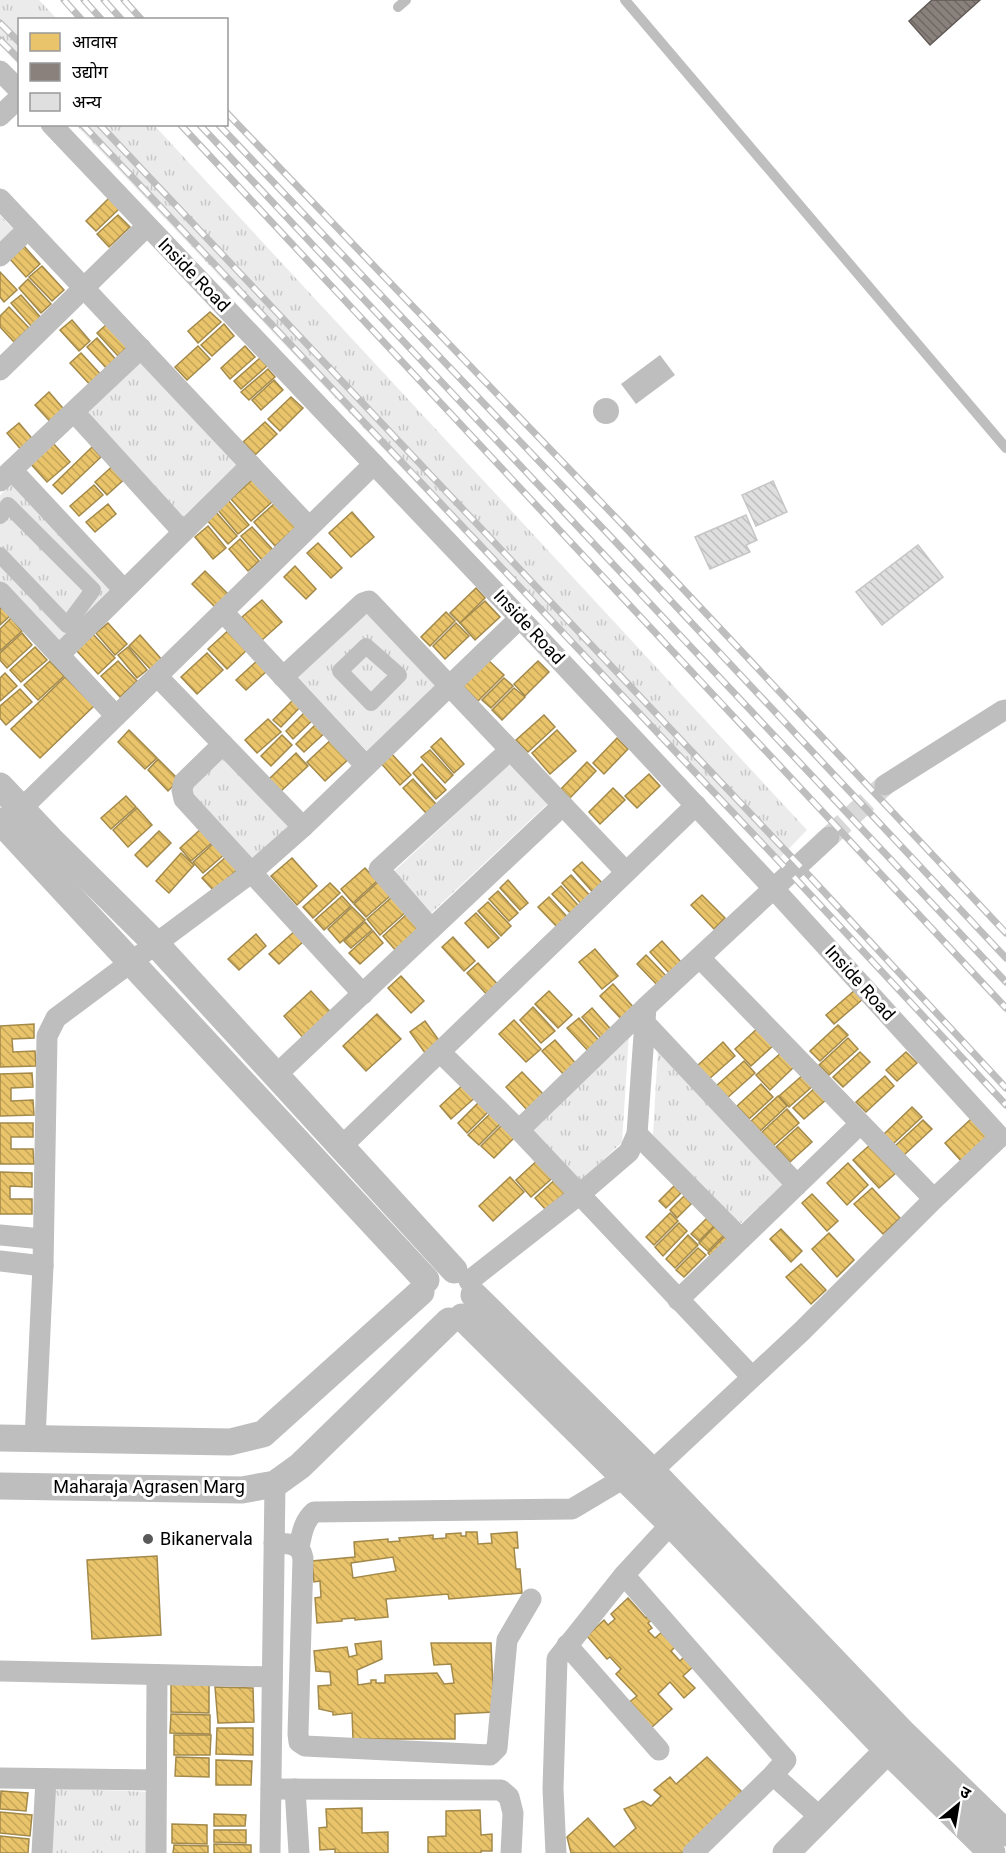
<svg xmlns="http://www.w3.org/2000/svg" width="1006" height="1853" viewBox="0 0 1006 1853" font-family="Roboto,'Noto Sans Devanagari',sans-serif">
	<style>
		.grass { fill: url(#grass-tufts) }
		.water { fill: #bebebe }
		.homes { fill: url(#homes-back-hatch); stroke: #a3894a; stroke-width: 1.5; fill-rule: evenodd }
		.industry { fill: url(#industry-back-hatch); stroke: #615a57; stroke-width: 1.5 }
		.building { fill: url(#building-back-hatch); stroke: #c6c6c6; stroke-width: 1.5 }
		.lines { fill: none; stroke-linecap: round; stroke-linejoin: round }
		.minor-tunnel { stroke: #d9d9d9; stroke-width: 21; stroke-dasharray: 21 10; stroke-linecap: butt }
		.service { stroke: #bebebe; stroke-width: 10 }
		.pedestrian { stroke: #bebebe; stroke-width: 16 }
		.minor { stroke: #bebebe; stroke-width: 21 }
		.tertiary { stroke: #bebebe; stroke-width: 27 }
		.rail-casing { stroke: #bebebe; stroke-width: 7 }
		.rail { stroke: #fff; stroke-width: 4.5; stroke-dasharray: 14; stroke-linecap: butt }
		.poi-dot { fill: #595959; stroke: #fff; stroke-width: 2 }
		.labels { text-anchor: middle; stroke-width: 6; stroke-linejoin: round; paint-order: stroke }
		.street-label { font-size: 18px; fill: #000; stroke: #fff }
		.poi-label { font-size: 18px; fill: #000; stroke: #fff; text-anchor: start }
	</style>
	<defs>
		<pattern id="grass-tufts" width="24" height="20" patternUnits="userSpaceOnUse" patternTransform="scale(1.5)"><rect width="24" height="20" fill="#ebebeb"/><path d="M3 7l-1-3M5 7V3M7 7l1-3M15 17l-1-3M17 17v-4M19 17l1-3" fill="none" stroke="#c8c8c8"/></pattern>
		<pattern id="homes-back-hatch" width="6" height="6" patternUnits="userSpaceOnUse" patternTransform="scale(1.5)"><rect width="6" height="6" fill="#e9c46a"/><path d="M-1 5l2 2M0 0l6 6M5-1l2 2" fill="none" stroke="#c6a75a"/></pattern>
		<pattern id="industry-back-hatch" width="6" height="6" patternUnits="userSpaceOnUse" patternTransform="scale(1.5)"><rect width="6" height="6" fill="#8a817c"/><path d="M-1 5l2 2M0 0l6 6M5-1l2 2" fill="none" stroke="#6e6763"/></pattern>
		<pattern id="building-back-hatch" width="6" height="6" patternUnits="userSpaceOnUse" patternTransform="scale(1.5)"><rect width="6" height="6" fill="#dfdfdf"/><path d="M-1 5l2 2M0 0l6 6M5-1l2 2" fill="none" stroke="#bebebe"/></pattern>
	</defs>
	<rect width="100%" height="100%" fill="#fff"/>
	<g class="grass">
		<polygon points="0,0 39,0 57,19 20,20 19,65 0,45"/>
		<polygon points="76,125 154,125 807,830 776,862"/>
		<polygon points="0,215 16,232 0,247"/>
		<polygon points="140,359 241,466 184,520 83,412"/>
		<polygon points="13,483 115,592 58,644 0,583 0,495"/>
		<polygon points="369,607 440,684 367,751 296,675"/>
		<polygon points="225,754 292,827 249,866 182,794"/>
		<polygon points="516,758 554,798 427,917 389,876"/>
		<polygon points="629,1034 622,1142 579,1183 528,1132"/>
		<polygon points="658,1047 785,1183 738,1226 653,1135"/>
		<polygon points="53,1788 151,1792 149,1853 51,1853"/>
	</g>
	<g class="water">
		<polygon points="660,355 675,375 636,404 621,384"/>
		<circle cx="606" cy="411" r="13"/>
	</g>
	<g class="homes">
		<polygon points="109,198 119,209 96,231 86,221"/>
		<polygon points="118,215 130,227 109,247 97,234"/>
		<polygon points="24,246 40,264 26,277 10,259"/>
		<polygon points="42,266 64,290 52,301 29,277"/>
		<polygon points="0,272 17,290 4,302 0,297"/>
		<polygon points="28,279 51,304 41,313 19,288"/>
		<polygon points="21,295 42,319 32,327 11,303"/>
		<polygon points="9,307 29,328 14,342 0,327 0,316"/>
		<polygon points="210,312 221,322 198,343 188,331"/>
		<polygon points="72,320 90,341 79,351 60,330"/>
		<polygon points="107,324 127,347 118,356 97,333"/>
		<polygon points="224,324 234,336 212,356 201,345"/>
		<polygon points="97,338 118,362 108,370 87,347"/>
		<polygon points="198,346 210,359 187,380 175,367"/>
		<polygon points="245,346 255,357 230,379 221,368"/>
		<polygon points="81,353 104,378 93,388 70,363"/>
		<polygon points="260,358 267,366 241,389 234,381"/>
		<polygon points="268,369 275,377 249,400 241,392"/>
		<polygon points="274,380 283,390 261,410 252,400"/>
		<polygon points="49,392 68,414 55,427 35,405"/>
		<polygon points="291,397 303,408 280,431 268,419"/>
		<polygon points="265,422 277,434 255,455 243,442"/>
		<polygon points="19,423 35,442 23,452 7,433"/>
		<polygon points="52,442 70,462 47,482 29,462"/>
		<polygon points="92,447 101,457 62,494 53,485"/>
		<polygon points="117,462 129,475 107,495 95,482"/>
		<polygon points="252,480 272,502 251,521 231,499"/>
		<polygon points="94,485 103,495 79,516 70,506"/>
		<polygon points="228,500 249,525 238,534 217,509"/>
		<polygon points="275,503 296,527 275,546 254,522"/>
		<polygon points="108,504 116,514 95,532 86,522"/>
		<polygon points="216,512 237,536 228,544 207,520"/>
		<polygon points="352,512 374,537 351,557 329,533"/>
		<polygon points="208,526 226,548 213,559 195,537"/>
		<polygon points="252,527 274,551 263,561 241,536"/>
		<polygon points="240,539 259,561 248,571 229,549"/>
		<polygon points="318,543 342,568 331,578 307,553"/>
		<polygon points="295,566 316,589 306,599 284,577"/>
		<polygon points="205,571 230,596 217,609 192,584"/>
		<polygon points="476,588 485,598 460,623 450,613"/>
		<polygon points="262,600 282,622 262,640 242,617"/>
		<polygon points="485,601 500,617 475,640 460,623"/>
		<polygon points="0,607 11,615 0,625"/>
		<polygon points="446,612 455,621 430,646 421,637"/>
		<polygon points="11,618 22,631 0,651 0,629"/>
		<polygon points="108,623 127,644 115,655 96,633"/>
		<polygon points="456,623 469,636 445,659 433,646"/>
		<polygon points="232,627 250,647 227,669 208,649"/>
		<polygon points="22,633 32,645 7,668 0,660 0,653"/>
		<polygon points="93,634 115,658 98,674 76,650"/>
		<polygon points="140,635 163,661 152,671 129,646"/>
		<polygon points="35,647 47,660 21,682 10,670"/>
		<polygon points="128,647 147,670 137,678 118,655"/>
		<polygon points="207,653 223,670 197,694 181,677"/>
		<polygon points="258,660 267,671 246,690 236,680"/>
		<polygon points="488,660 504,675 478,701 463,686"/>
		<polygon points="50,661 64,676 38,700 24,685"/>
		<polygon points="118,661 137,681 120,697 101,676"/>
		<polygon points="538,661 549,672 525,696 514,684"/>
		<polygon points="5,673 17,686 0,701 0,678"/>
		<polygon points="65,677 94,706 40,758 11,729"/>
		<polygon points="504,678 513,686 491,708 482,700"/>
		<polygon points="514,688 525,697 502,720 492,710"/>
		<polygon points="20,689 32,702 6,725 0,718 0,706"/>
		<polygon points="296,697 303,704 281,727 273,720"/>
		<polygon points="309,708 317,716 293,739 286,731"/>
		<polygon points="544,715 555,727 528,752 516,740"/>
		<polygon points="268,719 281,732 257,753 245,740"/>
		<polygon points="320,720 329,729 304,752 296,744"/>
		<polygon points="129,730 157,758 145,769 118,742"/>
		<polygon points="557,730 576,751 550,774 532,753"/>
		<polygon points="282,735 292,745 271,766 261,756"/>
		<polygon points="335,736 353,755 325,781 307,762"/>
		<polygon points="441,738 464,764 454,773 431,747"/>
		<polygon points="617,738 628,749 604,774 593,763"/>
		<polygon points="430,750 453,775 445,783 421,757"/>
		<polygon points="390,752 411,775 400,785 380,762"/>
		<polygon points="296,753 308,766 281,791 269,779"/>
		<polygon points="158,759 179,780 168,791 148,770"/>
		<polygon points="587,762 596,771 570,798 561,789"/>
		<polygon points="422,764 446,790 436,799 413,773"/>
		<polygon points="649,774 660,786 637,808 625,796"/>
		<polygon points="413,779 436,804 426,813 403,788"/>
		<polygon points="613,788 625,800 600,824 589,812"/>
		<polygon points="126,796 136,807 111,829 101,818"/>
		<polygon points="137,808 152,825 128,847 113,830"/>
		<polygon points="202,828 214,841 191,861 180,848"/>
		<polygon points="159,831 171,843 147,867 135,855"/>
		<polygon points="215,842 225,854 203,873 193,862"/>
		<polygon points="181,853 194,865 169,893 156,881"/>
		<polygon points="228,855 239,868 214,891 202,878"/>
		<polygon points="292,858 317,886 297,905 271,876"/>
		<polygon points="582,862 607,888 597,897 573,870"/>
		<polygon points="365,868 377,881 353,903 341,889"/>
		<polygon points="571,875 594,900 585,908 562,883"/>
		<polygon points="508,880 528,903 520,910 500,888"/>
		<polygon points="378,882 390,896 366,917 354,904"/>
		<polygon points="330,883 340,893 313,918 303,907"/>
		<polygon points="561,886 584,912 576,919 552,894"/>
		<polygon points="498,891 518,913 509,921 489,899"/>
		<polygon points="702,895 725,918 714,929 691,905"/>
		<polygon points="342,896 351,906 324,930 315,920"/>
		<polygon points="392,897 406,912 380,935 367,919"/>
		<polygon points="549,897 571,921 560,930 538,907"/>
		<polygon points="488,902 511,926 501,936 478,911"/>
		<polygon points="352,907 365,920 340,943 328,929"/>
		<polygon points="476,913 499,938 488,948 465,923"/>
		<polygon points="407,914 422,931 398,953 383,936"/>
		<polygon points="365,922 372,930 351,948 344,941"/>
		<polygon points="296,930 305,940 279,964 269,954"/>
		<polygon points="373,931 383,943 360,964 349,953"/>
		<polygon points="256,934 266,946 239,970 228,959"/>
		<polygon points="453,937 475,961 464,971 442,947"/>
		<polygon points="662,941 681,962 669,973 650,952"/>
		<polygon points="595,949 618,976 602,989 579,962"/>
		<polygon points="646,955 671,981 662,990 637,964"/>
		<polygon points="478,963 501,988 490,998 467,973"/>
		<polygon points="401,976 424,1001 411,1013 388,988"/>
		<polygon points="613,984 635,1009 623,1021 600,996"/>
		<polygon points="855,990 863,999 834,1024 826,1015"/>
		<polygon points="311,991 334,1016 306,1041 284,1016"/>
		<polygon points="549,991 572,1015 558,1028 535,1004"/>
		<polygon points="533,1007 555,1031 541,1043 520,1020"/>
		<polygon points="592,1008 615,1034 605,1043 582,1017"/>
		<polygon points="377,1014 401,1039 366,1071 343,1046"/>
		<polygon points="579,1018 601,1043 590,1053 567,1028"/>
		<polygon points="514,1020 541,1049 526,1062 499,1034"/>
		<polygon points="425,1021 443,1046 428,1057 410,1032"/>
		<polygon points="34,1024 34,1038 12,1039 13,1052 35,1051 36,1066 0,1067 0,1026"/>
		<polygon points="838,1025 848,1035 820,1061 810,1051"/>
		<polygon points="760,1026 776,1043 751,1066 735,1049"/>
		<polygon points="848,1038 858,1049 829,1075 819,1065"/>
		<polygon points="555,1040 578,1066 566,1077 542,1051"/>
		<polygon points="723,1042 735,1056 709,1079 697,1066"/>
		<polygon points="782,1052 795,1066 770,1090 756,1075"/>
		<polygon points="860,1052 870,1062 843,1087 833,1077"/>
		<polygon points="906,1052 917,1063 897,1081 886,1070"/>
		<polygon points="744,1061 755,1073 726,1099 715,1087"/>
		<polygon points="522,1072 545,1096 528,1111 506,1087"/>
		<polygon points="32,1073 33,1087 11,1088 11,1101 33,1100 34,1115 0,1116 0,1074"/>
		<polygon points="804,1074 814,1085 789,1107 779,1096"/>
		<polygon points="885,1076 894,1086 866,1112 856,1102"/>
		<polygon points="466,1082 478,1095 451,1119 440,1106"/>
		<polygon points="761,1084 773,1097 749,1119 737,1106"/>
		<polygon points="816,1087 827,1099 804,1119 793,1108"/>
		<polygon points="778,1096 787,1106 759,1132 750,1122"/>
		<polygon points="482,1099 492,1108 467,1133 458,1123"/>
		<polygon points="912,1107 922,1117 893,1144 884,1134"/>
		<polygon points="787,1109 799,1123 773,1146 761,1133"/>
		<polygon points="494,1110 504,1120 479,1145 468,1135"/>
		<polygon points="971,1119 989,1138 962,1162 945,1143"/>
		<polygon points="923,1120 932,1129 904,1155 895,1146"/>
		<polygon points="506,1121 518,1134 494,1158 481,1146"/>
		<polygon points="0,1123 33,1123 33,1137 11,1137 11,1149 33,1149 34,1164 0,1164"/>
		<polygon points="798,1127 812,1142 790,1162 776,1147"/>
		<polygon points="871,1144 897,1172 879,1188 853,1160"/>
		<polygon points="542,1156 557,1174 531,1197 516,1180"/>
		<polygon points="848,1163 868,1185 847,1205 827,1183"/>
		<polygon points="0,1172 32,1173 32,1187 10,1186 10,1199 32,1199 32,1214 0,1214"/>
		<polygon points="559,1176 570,1188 546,1210 535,1198"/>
		<polygon points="510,1177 524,1192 493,1221 479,1206"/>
		<polygon points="681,1179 688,1186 666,1208 659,1201"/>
		<polygon points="872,1188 900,1218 883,1234 854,1204"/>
		<polygon points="690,1190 697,1198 677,1218 670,1210"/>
		<polygon points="812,1194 838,1221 827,1231 802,1203"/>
		<polygon points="670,1213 678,1221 654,1245 646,1237"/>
		<polygon points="712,1213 719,1221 699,1241 691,1234"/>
		<polygon points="719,1222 728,1231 708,1251 699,1243"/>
		<polygon points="679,1223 687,1231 663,1256 655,1247"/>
		<polygon points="781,1229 802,1251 791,1262 770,1239"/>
		<polygon points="728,1233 737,1241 716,1261 708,1253"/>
		<polygon points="829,1233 854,1260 837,1277 812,1249"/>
		<polygon points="688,1235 698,1245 675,1268 666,1259"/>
		<polygon points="698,1248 706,1255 684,1277 676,1270"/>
		<polygon points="801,1264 826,1290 811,1304 786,1277"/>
		<path d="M466 1532H477L478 1544 492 1543 491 1534 517 1532 518 1548H514L516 1569H520L522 1593 449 1599 448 1594 386 1599 388 1617 355 1620V1618L342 1619V1621L317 1623 315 1598 321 1597 320 1581 314 1582 312 1561 355 1557 354 1542 388 1539V1542L400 1541 399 1538 433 1535V1539L446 1538V1534L461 1533V1536H466ZM393 1557 396 1571 353 1578 351 1563Z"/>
		<polygon points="157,1556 161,1635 92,1639 87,1560"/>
		<polygon points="628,1598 646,1618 649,1615 653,1619 648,1623 652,1628 648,1631 655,1638 663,1631 677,1645 671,1651 680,1661 686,1655 695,1665 683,1676 695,1688 684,1698 670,1682 658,1694 672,1709 651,1728 628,1703 637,1696 616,1674 621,1669 610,1657 607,1659 587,1636 604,1620 608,1625 615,1619 611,1614"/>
		<polygon points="381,1641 382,1659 357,1670 358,1685 371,1683 371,1680 376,1680 376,1683 385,1683 385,1675 437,1673 444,1684 454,1683 451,1664 434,1665 431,1643 491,1643 494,1712 455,1714 455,1739 353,1739 352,1713 333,1715 333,1712 319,1709 318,1686 331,1685 330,1672 316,1671 314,1651 347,1647 349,1657 357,1655 355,1644"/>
		<polygon points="171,1684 209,1685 209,1713 171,1712"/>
		<polygon points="215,1687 253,1688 254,1722 218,1723"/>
		<polygon points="171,1714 210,1715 210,1734 170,1733"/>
		<polygon points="217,1728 253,1728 253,1755 216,1754"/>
		<polygon points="174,1735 211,1735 210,1755 174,1755"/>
		<polygon points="176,1757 209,1758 209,1777 175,1776"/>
		<polygon points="707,1757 744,1794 682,1853 571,1853 567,1837 588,1818 614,1847 636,1828 624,1809 643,1801 651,1806 661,1796 654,1790 670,1777 676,1784"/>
		<polygon points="216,1760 252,1761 251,1785 216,1785"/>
		<polygon points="1,1791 28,1793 26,1811 0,1809"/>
		<polygon points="362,1808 362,1833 388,1832 388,1853 335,1853 335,1849 320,1850 319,1828 327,1827 326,1809"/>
		<polygon points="480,1810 481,1835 492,1834 492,1851 481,1851 481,1853 428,1853 428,1837 446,1836 446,1811"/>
		<polygon points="0,1812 32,1815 30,1836 0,1833"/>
		<polygon points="214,1814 246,1815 245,1826 214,1826"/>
		<polygon points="172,1824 207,1825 207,1844 172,1843"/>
		<polygon points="214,1830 246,1830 246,1843 214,1842"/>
		<polygon points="0,1836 29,1839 28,1853 0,1853"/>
		<polygon points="214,1844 251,1845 251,1853 214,1853"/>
		<polygon points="174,1845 208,1846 208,1853 173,1853"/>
	</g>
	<polygon class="industry" points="932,0 980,0 930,45 909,21"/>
	<g class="building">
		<polygon points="773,481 787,512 756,526 742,495"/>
		<polygon points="746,515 757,540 746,545 750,552 710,569 695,537"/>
		<polygon points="918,545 943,577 882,625 856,592"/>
	</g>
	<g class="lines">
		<polyline class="minor-tunnel" points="829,837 885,785"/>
		<g class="service">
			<polyline points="625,0 1006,448"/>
			<polyline points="398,7 406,0"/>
		</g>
		<g class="pedestrian">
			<polyline points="0,516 8,505 93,590 67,625 0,555"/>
			<polygon points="366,646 399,675 371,703 340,671"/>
		</g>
		<g class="minor">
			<polyline points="0,71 20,91"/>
			<polyline points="0,116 20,97"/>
			<polyline points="51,124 520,618 774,889 1000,1137 934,1199 802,1331 652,1471"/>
			<polyline points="0,199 309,527"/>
			<polyline points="0,256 28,229"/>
			<polyline points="0,370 147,226"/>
			<polyline points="74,412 183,532"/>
			<polyline points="12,470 124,590"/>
			<polyline points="0,481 141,348"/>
			<polyline points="0,592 116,716"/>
			<polyline points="223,612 366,766"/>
			<polyline points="59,655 251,465"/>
			<polyline points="157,676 303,827"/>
			<polyline points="283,677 363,603 369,601 626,872"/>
			<polyline points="223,744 184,782 182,790 184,799 363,994"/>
			<polyline points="885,785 1002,711 1006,710"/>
			<polyline points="21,809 374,464"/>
			<polyline points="431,929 379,869 510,750"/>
			<polyline points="700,958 934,1199"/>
			<polyline points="645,1023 797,1185"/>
			<polyline points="440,1052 519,1130 752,1377"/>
			<polyline points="275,1076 563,805"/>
			<polyline points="519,1130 646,1007"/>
			<polyline points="637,1134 741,1239"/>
			<polyline points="342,1146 696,805"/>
			<polyline points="0,1235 42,1239"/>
			<polyline points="0,1261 43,1266"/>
			<polyline points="469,1281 580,1194 629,1152 637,1134 646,1007 829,837"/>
			<polyline points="678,1300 860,1124"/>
			<polyline points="35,1439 43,1266 47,1036 56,1018 251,873 303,827 520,618"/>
			<polyline points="671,1524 624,1575 786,1760 773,1775 821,1818"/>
			<path d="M274 1543C288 1544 300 1542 303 1558L298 1734 299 1742 305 1746 490 1755 497 1748 507 1640 531 1599"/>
			<path d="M299 1547C302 1534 303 1522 314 1512L572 1509 624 1478"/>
			<polyline points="567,1645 659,1750"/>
			<polyline points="0,1671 272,1677"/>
			<polyline points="0,1778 156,1780"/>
			<polyline points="271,1789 501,1790 509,1797 513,1813 511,1853"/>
			<polyline points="295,1789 299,1853"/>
			<polyline points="42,1853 46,1779"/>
			<polyline points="156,1853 157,1675"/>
			<polyline points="270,1853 275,1484"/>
			<polyline points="556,1853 553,1789 557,1659 624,1575"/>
			<polyline points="693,1853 773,1775"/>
		</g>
		<g class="tertiary">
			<polyline points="0,786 51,840 155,943 454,1270"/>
			<polyline points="0,821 426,1280"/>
			<polyline points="474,1295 652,1471 904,1734 1006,1833"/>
			<polyline points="462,1317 671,1524 888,1751 992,1853"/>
			<polyline points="0,1438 230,1442 263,1434 421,1292"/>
			<polyline points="0,1486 242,1490 275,1484 300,1466 449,1321"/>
			<polyline points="786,1853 899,1739"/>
		</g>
		<g class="rail-casing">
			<g id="rail">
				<polyline points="64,0 82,20"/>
				<polyline points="84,0 102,20"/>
				<polyline points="104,0 122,20"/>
				<polyline points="124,0 142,20"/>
				<polyline points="0,23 20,43"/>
				<polyline points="0,40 20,60"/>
				<polyline points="226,112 623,525 1006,933"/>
				<polyline points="82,124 792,875 1006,1105"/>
				<polyline points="99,124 801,867 1006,1088"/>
				<polyline points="180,124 1006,1008"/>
				<polyline points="199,124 1006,982"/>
				<polyline points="218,124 611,537 1006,958"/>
			</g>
		</g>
		<use href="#rail" class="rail"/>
	</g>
	<circle class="poi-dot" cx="148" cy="1539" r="6"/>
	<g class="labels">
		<g class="street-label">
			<text transform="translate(194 275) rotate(46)" y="6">Inside Road</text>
			<text transform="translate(529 627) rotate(47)" y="6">Inside Road</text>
			<text transform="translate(860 983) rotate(48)" y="6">Inside Road</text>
			<text x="149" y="1493">Maharaja Agrasen Marg</text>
		</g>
		<g class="poi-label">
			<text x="160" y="1545">Bikanervala</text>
		</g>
	</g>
	<rect x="18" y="18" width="210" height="108" fill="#ffffff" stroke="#999999" stroke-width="1.5"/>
	<rect x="30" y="33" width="30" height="18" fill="#e9c46a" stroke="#999999" stroke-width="1.5"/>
	<text x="72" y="48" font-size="18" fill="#000000">आवास</text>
	<rect x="30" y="63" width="30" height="18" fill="#8a817c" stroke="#999999" stroke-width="1.5"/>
	<text x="72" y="78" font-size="18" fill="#000000">उद्योग</text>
	<rect x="30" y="93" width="30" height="18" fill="#dfdfdf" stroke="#999999" stroke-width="1.5"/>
	<text x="72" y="108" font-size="18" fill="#000000">अन्य</text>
	<g transform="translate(958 1805) rotate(30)" stroke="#ffffff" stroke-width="4.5" paint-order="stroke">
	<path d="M0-4.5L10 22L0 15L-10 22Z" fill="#000000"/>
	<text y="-9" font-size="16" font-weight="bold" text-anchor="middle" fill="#000000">उ</text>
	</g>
</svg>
